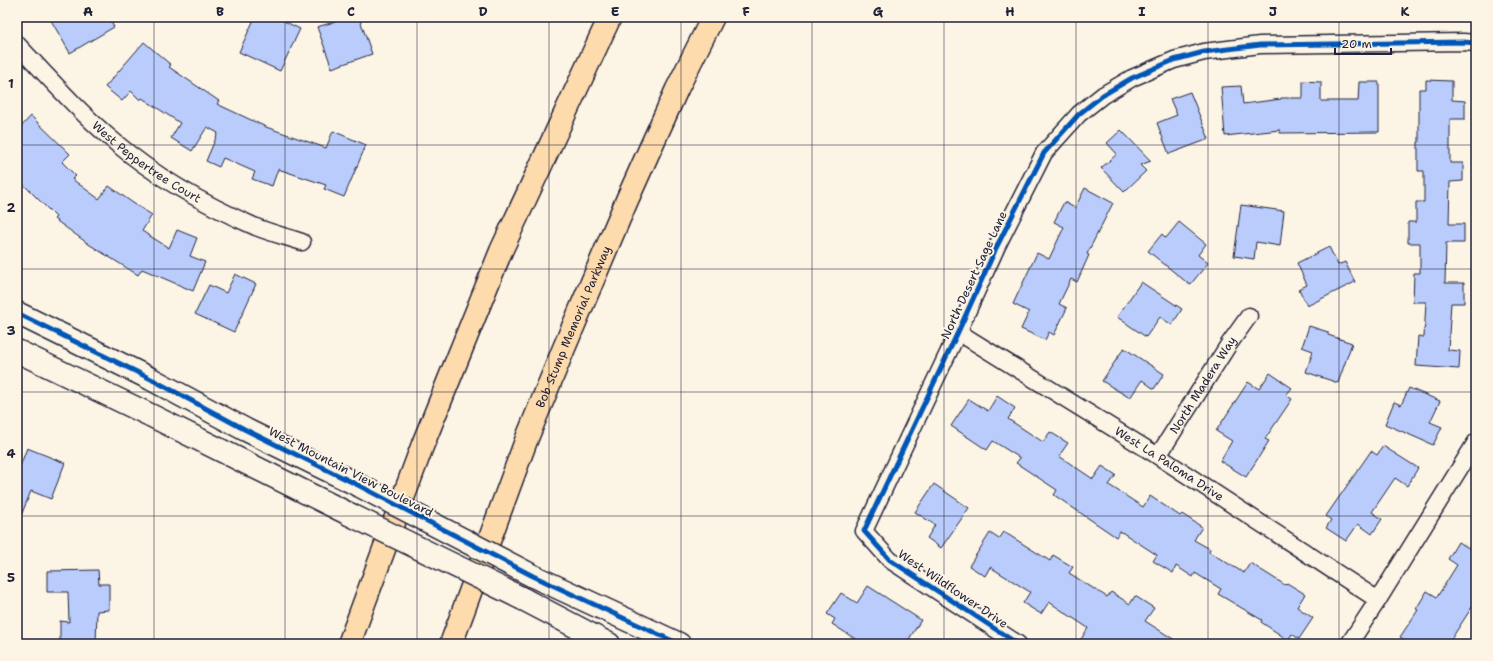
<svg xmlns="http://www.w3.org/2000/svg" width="1493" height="661" viewBox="0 0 1493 661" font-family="'Shantell Sans',sans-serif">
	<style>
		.building { fill: #b9ccfc; stroke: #22223b }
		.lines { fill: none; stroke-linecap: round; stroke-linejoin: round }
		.street-casing { stroke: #22223b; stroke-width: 19 }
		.secondary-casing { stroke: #22223b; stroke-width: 25 }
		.highway-casing { stroke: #22223b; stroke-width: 25 }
		.street { stroke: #fcf5e5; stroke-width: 16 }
		.secondary { stroke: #fcf5e5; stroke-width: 22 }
		.highway { stroke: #fedbac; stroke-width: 22 }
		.secondary-bridge-casing { stroke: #22223b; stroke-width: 25; stroke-linecap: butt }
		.secondary-bridge { stroke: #fcf5e5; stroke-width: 22 }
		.cycleway-casing { stroke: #fcf5e5; stroke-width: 8 }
		.cycleway { stroke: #0057b8; stroke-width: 5 }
		.grid { fill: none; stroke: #22223b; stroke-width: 1; stroke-opacity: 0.55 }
		.labels { text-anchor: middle; stroke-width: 4; stroke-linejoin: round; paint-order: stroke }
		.street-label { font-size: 12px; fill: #22223b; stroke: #fcf5e5 }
		.neatline { fill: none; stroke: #22223b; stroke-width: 1.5 }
		.grid-label { font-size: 13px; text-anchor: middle; font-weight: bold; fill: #22223b }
	</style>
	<rect width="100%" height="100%" fill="#fcf5e5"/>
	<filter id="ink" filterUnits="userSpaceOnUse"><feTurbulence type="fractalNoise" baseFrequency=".025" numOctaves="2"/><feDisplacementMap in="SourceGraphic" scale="8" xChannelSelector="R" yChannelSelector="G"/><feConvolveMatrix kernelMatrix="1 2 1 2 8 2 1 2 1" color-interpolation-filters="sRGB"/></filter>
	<g filter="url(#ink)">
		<g class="building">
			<polygon points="49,17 108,17 114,27 70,53"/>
			<polygon points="255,17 276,17 300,29 280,71 239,52"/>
			<polygon points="335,17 359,17 372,54 332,68 317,27 337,21"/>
			<polygon points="144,42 171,65 169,67 219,101 217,104 266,127 326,148 333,131 366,145 344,197 324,189 326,185 278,169 272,186 252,179 255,172 223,158 219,167 206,161 218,133 207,127 192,151 171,138 180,123 142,98 140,100 131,91 122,101 105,87"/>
			<polygon points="1426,80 1452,81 1452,100 1465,101 1465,119 1450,119 1450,163 1463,163 1463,181 1450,182 1449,224 1464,224 1464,243 1446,243 1445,283 1464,283 1464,303 1451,303 1448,350 1460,351 1459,369 1416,366 1418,336 1424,337 1426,302 1413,302 1414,273 1420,273 1420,243 1408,243 1408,222 1416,222 1416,202 1424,202 1424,171 1418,171 1418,142 1419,142 1419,89 1426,89"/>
			<polygon points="1303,81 1321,82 1321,101 1358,101 1359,82 1379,82 1379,132 1280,133 1280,130 1225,136 1221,87 1241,86 1243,104 1281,99 1281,98 1303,98"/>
			<polygon points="1190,92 1209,139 1169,154 1157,123 1177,115 1170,99"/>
			<polygon points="31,116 70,154 62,162 76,176 72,179 99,199 109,186 133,203 152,215 142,231 169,248 177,230 197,238 190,256 205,262 193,291 142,269 138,275 90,245 54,219 56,217 17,178 17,131"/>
			<polygon points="1121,130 1151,161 1140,165 1146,171 1124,192 1101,168 1117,154 1107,143"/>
			<polygon points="1085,188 1113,203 1087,254 1089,255 1077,282 1071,279 1059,304 1067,308 1054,335 1049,332 1045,340 1021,329 1029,312 1013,304 1037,253 1049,259 1064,227 1054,222 1064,202 1075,208"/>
			<polygon points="1241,205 1284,211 1280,246 1256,242 1254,259 1234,256"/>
			<polygon points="1179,222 1206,244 1198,255 1208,263 1190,285 1148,251 1162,234 1166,238"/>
			<polygon points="1329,247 1338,265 1345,262 1355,282 1307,306 1299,289 1307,285 1297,263"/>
			<polygon points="235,274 256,284 234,332 195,314 209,285 226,293"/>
			<polygon points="1141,282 1182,309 1172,325 1160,317 1146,337 1117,317"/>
			<polygon points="1309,326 1328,332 1328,335 1352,343 1338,383 1306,372 1313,351 1302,347"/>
			<polygon points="1124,348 1164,374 1154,389 1142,380 1130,398 1102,381"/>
			<polygon points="1270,373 1292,388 1286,395 1292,399 1265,439 1269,441 1246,477 1220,461 1232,441 1216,431 1248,382 1259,389"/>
			<polygon points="1409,388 1440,401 1430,422 1442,427 1433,445 1385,424 1394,402 1401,405"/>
			<polygon points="997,396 1015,408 1008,419 1043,442 1050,432 1068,443 1059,456 1093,479 1102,466 1116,475 1109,485 1143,507 1150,496 1180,516 1182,514 1202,527 1194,540 1210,549 1209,552 1244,573 1250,563 1285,585 1287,583 1305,594 1297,607 1313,618 1299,639 1292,634 1288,640 1261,622 1262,620 1218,594 1221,589 1195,573 1193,577 1176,566 1173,573 1153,561 1157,555 1120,531 1116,537 1054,495 1057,490 1016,463 1020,458 993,441 987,450 951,426 969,399 988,411"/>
			<polygon points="1383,446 1418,468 1407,486 1395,478 1372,512 1382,519 1372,534 1358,524 1346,541 1326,528 1331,520 1326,516 1371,451 1377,455"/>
			<polygon points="27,448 65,463 51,499 31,491 18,523 17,474"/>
			<polygon points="934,484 969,508 941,548 927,538 935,525 915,512"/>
			<polygon points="1004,532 1050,561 1053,555 1073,567 1069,573 1107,597 1111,592 1130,604 1135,596 1154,608 1145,621 1181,644 1078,644 1088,628 1049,602 1041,614 1023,603 1030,592 990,567 985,576 969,566 990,533 999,539"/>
			<polygon points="1458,542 1476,552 1476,601 1448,644 1411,644 1400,637 1418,610 1416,609 1427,591 1437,597 1457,565 1448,559"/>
			<polygon points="98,570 99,584 109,584 109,610 97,611 96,644 60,644 60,621 69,622 68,592 47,592 47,571"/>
			<polygon points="868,586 921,620 906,644 863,644 832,624 835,619 827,614 841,593 857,603"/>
		</g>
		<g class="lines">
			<g class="street-casing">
				<g id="street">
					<path id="s1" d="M17 44C49 78 80 113 116 143 156 177 208 206 256 227 271 233 287 237 302 242"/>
					<path id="s2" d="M958 332 1158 456 1378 600"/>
					<path id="s3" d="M1158 456 1229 344 1249 316"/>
					<polyline points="1018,644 890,560 864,531 958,332 997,246 1044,153 1079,114 1103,95 1132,78 1174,60 1204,52 1260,45 1463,42 1476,43"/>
					<polyline points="1349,644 1378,600 1476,442"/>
				</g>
			</g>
			<g class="secondary-casing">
				<g id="secondary">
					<polyline points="17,313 151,379 246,430 356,484"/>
					<polyline points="17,351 148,414 349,514"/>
					<polyline points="533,576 679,644"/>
					<polyline points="523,599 609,644"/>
				</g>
			</g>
			<g class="highway-casing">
				<g id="highway">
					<polyline points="349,644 423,444 501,251 610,17"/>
					<path id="s4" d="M451 644 527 438 564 348 627 200 677 89 713 17"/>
				</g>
			</g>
			<use href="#street" class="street"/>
			<use href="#secondary" class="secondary"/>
			<use href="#highway" class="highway"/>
			<g class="secondary-bridge-casing">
				<g id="secondary-bridge">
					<polyline points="356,484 533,576"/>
					<polyline points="349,514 523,599"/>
				</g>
			</g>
			<use href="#secondary-bridge" class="secondary-bridge"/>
			<g class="cycleway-casing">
				<g id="cycleway">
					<polyline points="17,313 151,379 246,430 356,484 533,576 679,644"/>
					<polyline points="1018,644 890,560 864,531 958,332 997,246 1044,153 1079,114 1103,95 1132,78 1174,60 1204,52 1260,45 1463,42 1476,43"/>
				</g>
			</g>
			<use href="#cycleway" class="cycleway"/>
		</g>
	</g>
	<path class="grid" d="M154 17V644M285 17V644M417 17V644M549 17V644M681 17V644M812 17V644M944 17V644M1076 17V644M1208 17V644M1339 17V644M17 145H1476M17 269H1476M17 392H1476M17 516H1476"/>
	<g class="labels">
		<g class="street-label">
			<text dy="4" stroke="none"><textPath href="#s1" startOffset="176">West Peppertree Court</textPath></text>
			<text transform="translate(974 275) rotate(-65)" y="4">North Desert Sage Lane</text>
			<text dy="4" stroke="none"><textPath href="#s4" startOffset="340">Bob Stump Memorial Parkway</textPath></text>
			<text dy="4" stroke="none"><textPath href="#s3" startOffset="84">North Madera Way</textPath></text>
			<text dy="4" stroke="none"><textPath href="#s2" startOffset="249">West La Paloma Drive</textPath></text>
			<text transform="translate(351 472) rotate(27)" y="4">West Mountain View Boulevard</text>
			<text transform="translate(953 589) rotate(34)" y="4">West Wildflower Drive</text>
		</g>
	</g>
	<rect width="1493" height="661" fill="none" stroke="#fcf5e5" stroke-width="44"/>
	<path d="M1335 48v6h56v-6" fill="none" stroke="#22223b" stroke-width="2"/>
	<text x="1341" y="48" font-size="12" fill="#22223b" stroke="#fcf5e5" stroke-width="3" paint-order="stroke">20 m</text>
	<rect x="22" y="22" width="1449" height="617" class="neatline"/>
	<g class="grid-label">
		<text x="88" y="16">A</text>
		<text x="220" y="16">B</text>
		<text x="351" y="16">C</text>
		<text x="483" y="16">D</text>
		<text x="615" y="16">E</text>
		<text x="746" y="16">F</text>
		<text x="878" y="16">G</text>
		<text x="1010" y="16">H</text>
		<text x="1142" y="16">I</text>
		<text x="1273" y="16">J</text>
		<text x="1405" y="16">K</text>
		<text x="11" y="88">1</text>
		<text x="11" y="212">2</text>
		<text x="11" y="335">3</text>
		<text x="11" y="458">4</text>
		<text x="11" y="582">5</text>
	</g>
</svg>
